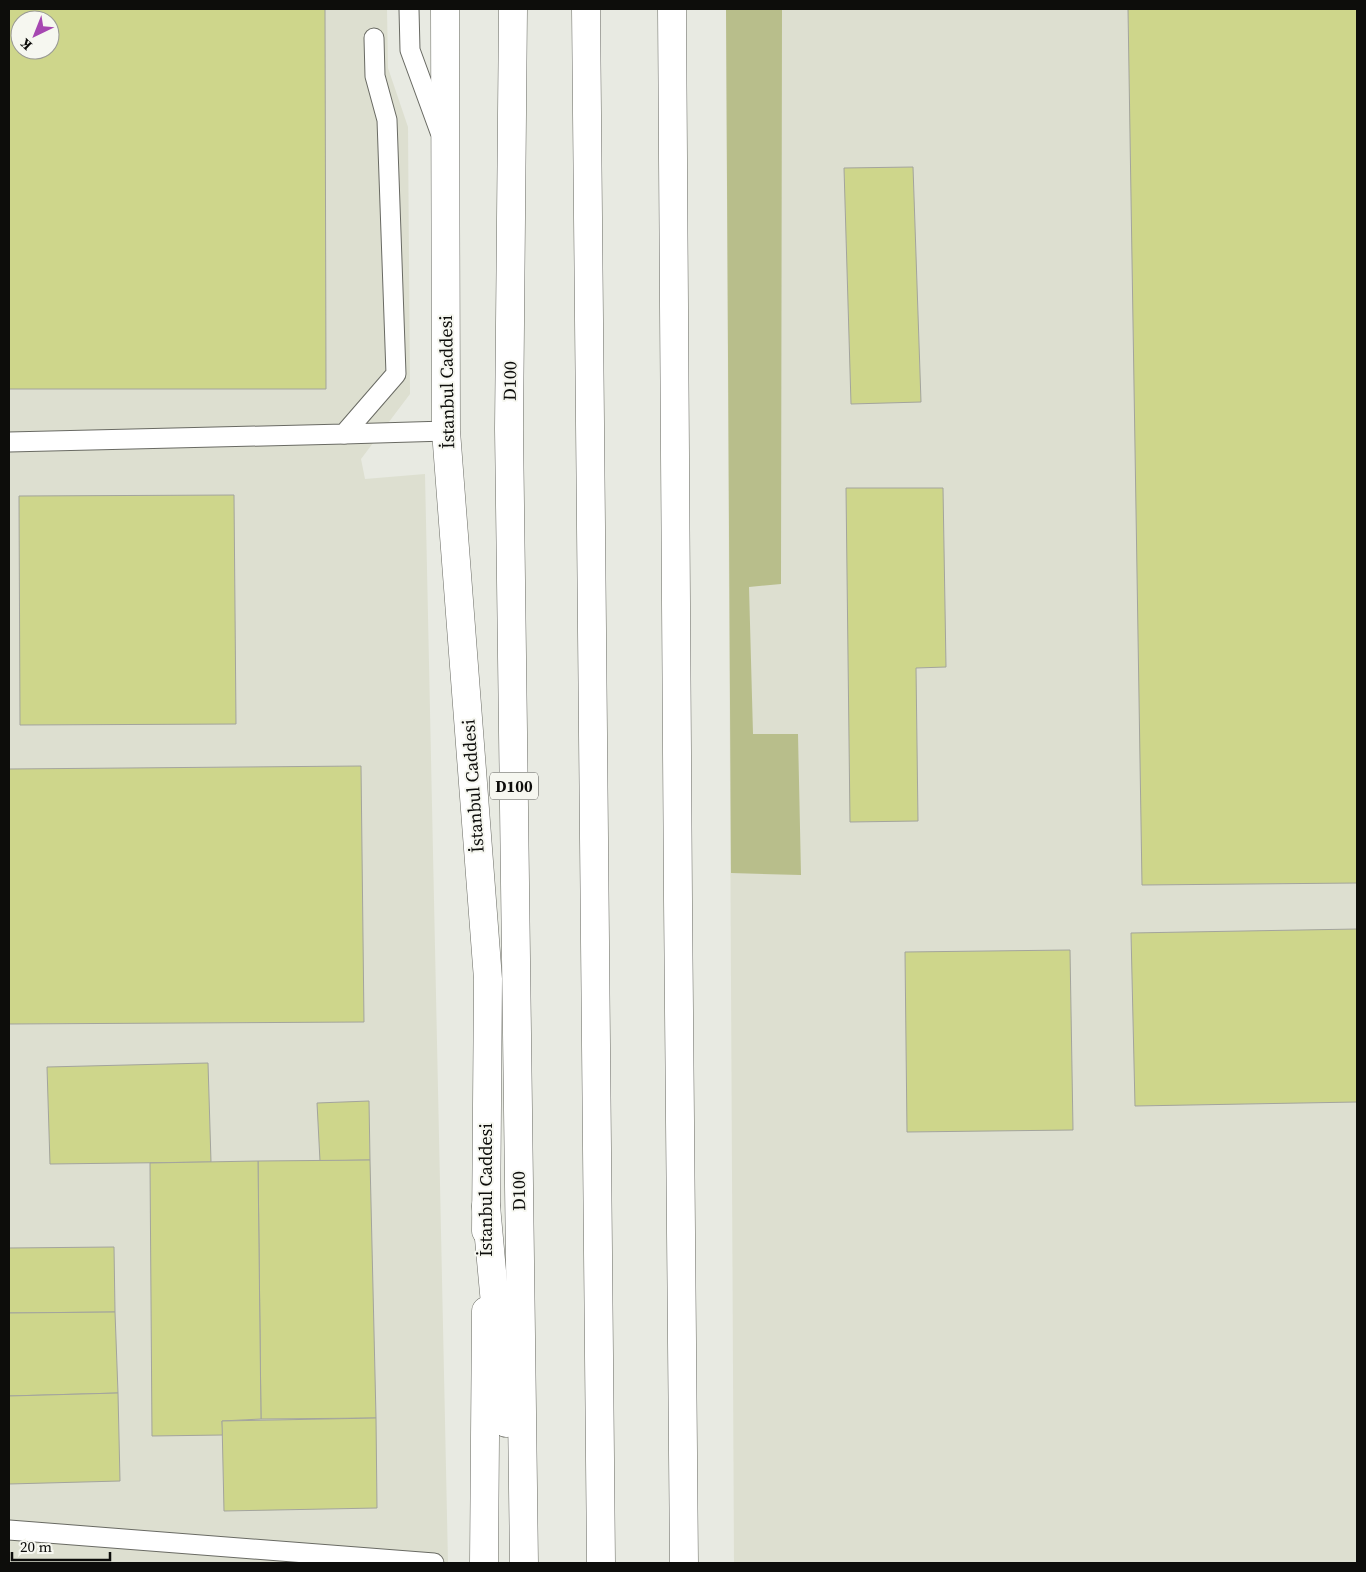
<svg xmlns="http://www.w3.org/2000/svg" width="1366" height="1572" viewBox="0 0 1366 1572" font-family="'Source Serif 4',serif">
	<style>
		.built { fill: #dddfd0; fill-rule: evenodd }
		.green { fill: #b8be8b }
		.building { fill: #ced68b; stroke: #a3a49d; fill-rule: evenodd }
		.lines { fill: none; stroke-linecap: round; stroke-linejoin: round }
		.service-casing { stroke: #696a63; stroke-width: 21 }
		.primary-casing { stroke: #696a63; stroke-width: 29 }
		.trunk-casing { stroke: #696a63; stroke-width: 29 }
		.service { stroke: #fff; stroke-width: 19 }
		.primary { stroke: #fff; stroke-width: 28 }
		.trunk { stroke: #fff; stroke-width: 28 }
		.labels { text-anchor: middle; stroke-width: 4; stroke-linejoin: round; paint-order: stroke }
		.shield { fill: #f6f7f0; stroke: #535350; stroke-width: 1 }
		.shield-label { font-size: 16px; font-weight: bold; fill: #0d0d0b }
		.street-label { font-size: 18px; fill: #0d0d0b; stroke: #f6f7f0 }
	</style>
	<rect width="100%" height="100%" fill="#e8eae2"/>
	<g class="built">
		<path d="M9 9H387L388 68 408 127 410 394 361 459 365 479 425 474 448 1563H9ZM20 20H50V50H20Z"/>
		<polygon points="726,9 1357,9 1357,1563 734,1563"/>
	</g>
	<polygon class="green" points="726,9 782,9 781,584 749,587 753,734 798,734 801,875 731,873"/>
	<g class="building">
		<path d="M9 9H325L326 389H9ZM20 20H50V50H20Z"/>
		<polygon points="1128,9 1357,9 1357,883 1142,885"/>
		<polygon points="913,167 921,402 851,404 844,168"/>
		<polygon points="846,488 943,488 946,667 916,668 918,821 850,822"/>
		<polygon points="234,495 236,724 20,725 19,496"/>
		<polygon points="361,766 364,1022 9,1024 9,769"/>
		<polygon points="1357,929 1357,1102 1135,1106 1131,933"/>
		<polygon points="1070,950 1073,1130 907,1132 905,952"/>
		<polygon points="208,1063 211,1162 50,1164 47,1067"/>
		<polygon points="369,1101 370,1160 320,1161 317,1103"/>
		<polygon points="370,1160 376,1418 261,1419 258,1161"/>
		<polygon points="258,1161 261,1419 222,1421 223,1435 152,1436 150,1163"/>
		<polygon points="114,1247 115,1312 9,1313 9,1248"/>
		<polygon points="115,1312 118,1393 9,1396 9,1313"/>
		<polygon points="118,1393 120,1481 9,1484 9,1396"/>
		<polygon points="376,1418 377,1508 224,1511 222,1421"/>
	</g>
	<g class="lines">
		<g class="service-casing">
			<g id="service">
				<polyline points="409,9 410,50 440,132"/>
				<polyline points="344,434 446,431"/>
				<polyline points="9,442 344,434 396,374 387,120 375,76 374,38"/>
				<polyline points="9,1530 434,1563"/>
			</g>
		</g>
		<g class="primary-casing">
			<g id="primary">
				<polyline points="445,9 446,431 488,979 486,1231"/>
				<polyline points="672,9 678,900 684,1563"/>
				<polyline points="484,1563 486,1311"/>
			</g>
		</g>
		<g class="trunk-casing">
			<g id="trunk">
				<polyline points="513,9 509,429 524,1563"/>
				<polyline points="586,9 601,1563"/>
				<polyline points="486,1206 506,1423"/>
			</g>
		</g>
		<use href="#service" class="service"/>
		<use href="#primary" class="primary"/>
		<use href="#trunk" class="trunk"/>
	</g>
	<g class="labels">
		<rect class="shield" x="490" y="772.5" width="48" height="27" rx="4"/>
		<g class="shield-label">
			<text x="514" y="792">D100</text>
		</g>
		<g class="street-label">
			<text transform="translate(510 381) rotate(-89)" y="6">D100</text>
			<text transform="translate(447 382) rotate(-91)" y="6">İstanbul Caddesi</text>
			<text transform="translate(473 786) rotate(-94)" y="6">İstanbul Caddesi</text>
			<text transform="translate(486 1190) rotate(-90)" y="6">İstanbul Caddesi</text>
			<text transform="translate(519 1191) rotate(-91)" y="6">D100</text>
		</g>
	</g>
	<rect width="1366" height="1572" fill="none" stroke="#0d0d0b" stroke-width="20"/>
	<g transform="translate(35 35) rotate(223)"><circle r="24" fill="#f6f7f0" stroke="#999994"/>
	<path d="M0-4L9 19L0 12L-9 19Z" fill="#a647b1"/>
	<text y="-8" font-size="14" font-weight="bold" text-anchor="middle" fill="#0d0d0b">K</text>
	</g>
	<path d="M12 1552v8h98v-8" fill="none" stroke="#0d0d0b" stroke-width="2.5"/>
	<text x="20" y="1552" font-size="15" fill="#0d0d0b" stroke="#f6f7f0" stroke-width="4" paint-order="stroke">20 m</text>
</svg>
